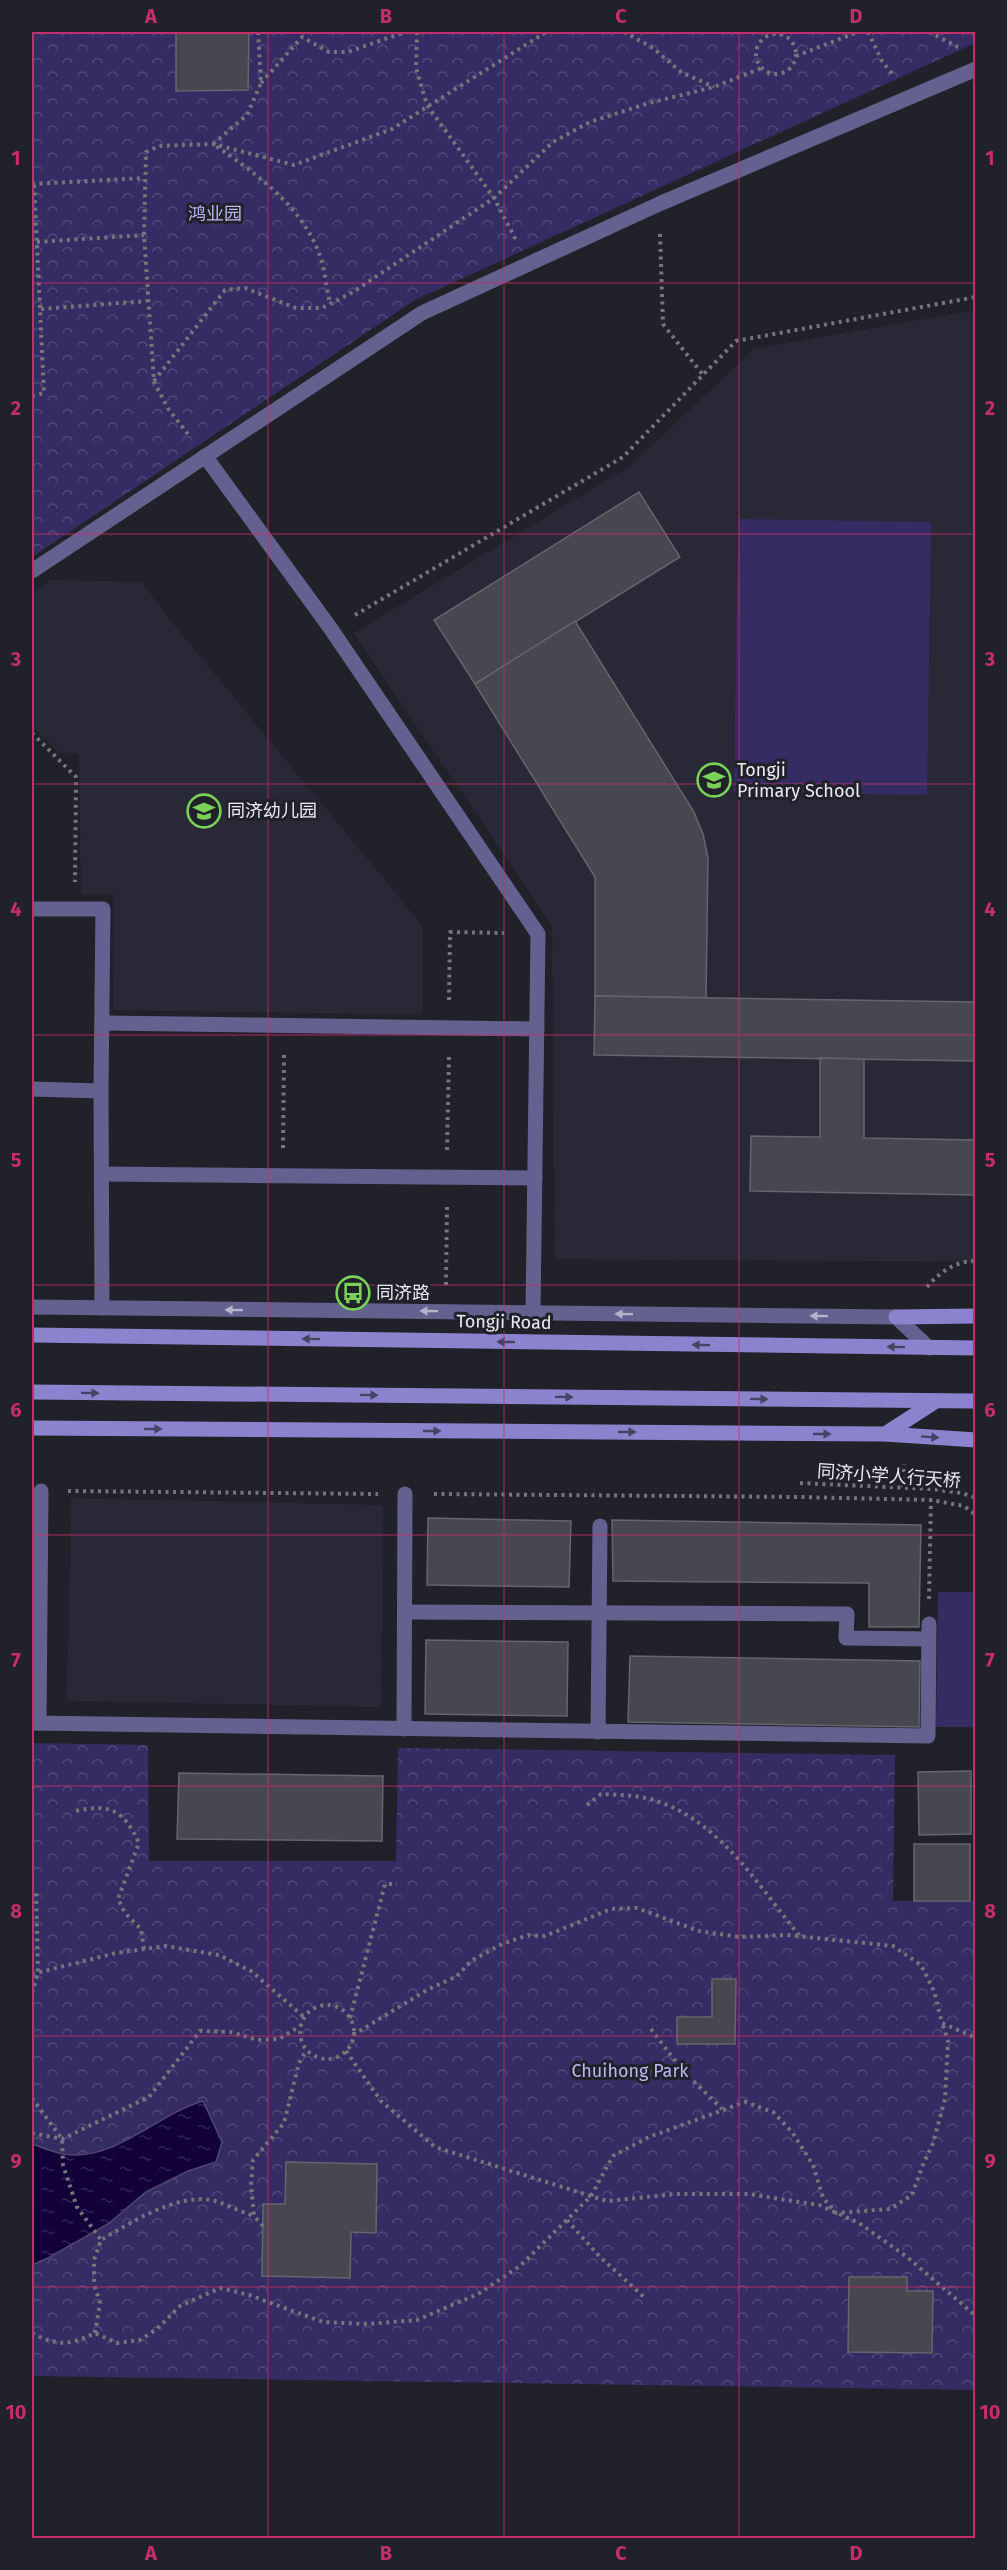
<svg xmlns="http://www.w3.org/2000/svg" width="1007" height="2570" viewBox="0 0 1007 2570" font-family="'Fira Sans','Noto Sans SC',sans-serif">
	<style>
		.built { fill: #292836 }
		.grass { fill: #352c64 }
		.park { fill: url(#park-crowns) }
		.water { fill: url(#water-ripples); stroke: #534670; stroke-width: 1.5 }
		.building { fill: #47474f; stroke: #65656e; stroke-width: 1.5 }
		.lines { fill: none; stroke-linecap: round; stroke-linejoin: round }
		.path { stroke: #75757c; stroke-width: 4; stroke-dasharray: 3 4.5; stroke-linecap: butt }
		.lane { stroke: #65618f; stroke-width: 15 }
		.street { stroke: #65618f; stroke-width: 15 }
		.secondary { stroke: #8c83cf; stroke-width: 15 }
		.oneway { fill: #b5b3c9 }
		.oneway2 { fill: #464363 }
		.grid { fill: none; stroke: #c62d6a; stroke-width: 1.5; stroke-opacity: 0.55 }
		.labels { text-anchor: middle; stroke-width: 6; stroke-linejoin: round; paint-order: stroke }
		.park-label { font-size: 18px; fill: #bbb7f0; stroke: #212129 }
		.poi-label { font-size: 18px; fill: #eaeaf0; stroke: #212129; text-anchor: start }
		.street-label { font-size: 18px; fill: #eaeaf0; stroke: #212129 }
		.neatline { fill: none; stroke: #c62d6a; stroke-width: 2 }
		.grid-label { font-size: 20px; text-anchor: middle; font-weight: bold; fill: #c62d6a }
	</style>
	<defs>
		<pattern id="park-crowns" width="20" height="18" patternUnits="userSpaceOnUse" patternTransform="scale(1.5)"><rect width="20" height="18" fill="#352c64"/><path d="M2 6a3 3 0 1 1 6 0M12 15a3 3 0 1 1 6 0" fill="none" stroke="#524b7a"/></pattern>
		<pattern id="water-ripples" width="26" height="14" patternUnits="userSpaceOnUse" patternTransform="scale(1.5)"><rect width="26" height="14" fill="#120039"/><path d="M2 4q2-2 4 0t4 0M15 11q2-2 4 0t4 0" fill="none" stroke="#352556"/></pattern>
	</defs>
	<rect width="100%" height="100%" fill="#212129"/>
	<g class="built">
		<polygon points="975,310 975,1262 555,1259 552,926 354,633 630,466 754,349"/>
		<polygon points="50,580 142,582 170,620 422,925 422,1015 114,1010 113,894 81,894 79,754 58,752 32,727 32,593"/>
		<polygon points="71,1498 383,1505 381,1707 67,1701"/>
	</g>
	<g class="grass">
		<polygon points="738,519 931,522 927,795 734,792"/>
		<polygon points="938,1592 975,1592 975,1727 936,1727"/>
	</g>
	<g class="park">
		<polygon points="32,32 975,32 975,43 415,300 32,557"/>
		<polygon points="32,1743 148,1745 149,1861 396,1861 398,1748 895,1755 893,1901 975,1901 975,2390 32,2376"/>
	</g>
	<path class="water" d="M203 2101 222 2142 216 2162 188 2171 146 2192 108 2224 48 2258 32 2265V2144C41 2147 52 2152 63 2154 116 2162 155 2115 203 2101Z"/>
	<g class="building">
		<polygon points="176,32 249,32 248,90 176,91"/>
		<polygon points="639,492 680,557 475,684 434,620"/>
		<polygon points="575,621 694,812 703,834 708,858 706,998 595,996 595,877 475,684"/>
		<polygon points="595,996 976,1002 976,1061 594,1055"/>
		<polygon points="820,1058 864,1059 864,1138 976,1140 976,1195 750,1191 751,1136 820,1137"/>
		<polygon points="428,1518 571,1521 569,1587 427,1585"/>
		<polygon points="612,1520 921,1525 919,1627 869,1627 869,1583 613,1581"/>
		<polygon points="426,1640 568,1642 567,1716 425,1714"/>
		<polygon points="630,1656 920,1661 919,1727 628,1722"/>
		<polygon points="971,1771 971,1834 919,1835 918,1772"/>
		<polygon points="179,1773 383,1776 382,1841 177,1839"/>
		<rect x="914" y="1844" width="56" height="57"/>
		<polygon points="712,1979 736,1979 735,2044 677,2044 677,2017 712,2017"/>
		<polygon points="286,2162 377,2164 376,2233 351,2232 350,2278 262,2276 263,2204 285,2204"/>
		<polygon points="849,2277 907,2277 907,2291 933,2291 932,2353 848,2352"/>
	</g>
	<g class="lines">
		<g class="path">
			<path d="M258 32 261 83 247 115 213 144C255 173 300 204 319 253 325 268 326 287 330 303"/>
			<polyline points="417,32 416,68 427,105 494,198 516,240"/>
			<polyline points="624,32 653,48 681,72 714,87"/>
			<polyline points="868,32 882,61 893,75"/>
			<polyline points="929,32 958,47"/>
			<circle cx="776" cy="54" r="20"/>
			<polyline points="796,56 858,32"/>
			<polyline points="261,83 302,37 329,52 348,52 405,32"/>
			<polyline points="32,184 144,178"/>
			<polyline points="660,234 663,324 703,375"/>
			<polyline points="37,242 144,235"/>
			<polyline points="41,309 147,301"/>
			<polyline points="154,381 225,290 245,288 296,308 322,308 353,292 494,198 553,142 590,122 649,103 714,87 762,68"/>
			<polyline points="32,396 44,393 34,184"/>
			<polyline points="188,434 169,410 154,382 144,235 146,152 159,146 213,144 294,165 392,129 546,32"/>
			<polyline points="355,615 623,457 736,341 976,297"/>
			<polyline points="32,733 76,777 75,882"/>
			<polyline points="449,1000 450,932 504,933"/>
			<polyline points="283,1148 284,1053"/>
			<polyline points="447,1150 449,1056"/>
			<polyline points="446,1285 447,1206"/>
			<path d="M927 1287C940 1272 955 1261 976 1261"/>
			<polyline points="800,1483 932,1489 962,1493 976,1498"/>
			<polyline points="903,1487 904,1464"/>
			<polyline points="68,1491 378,1494"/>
			<polyline points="434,1494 800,1497 931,1500 964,1506 976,1515"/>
			<polyline points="929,1599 931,1500"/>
			<path d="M587 1805 601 1794C621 1795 641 1795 660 1802 723 1825 759 1887 799 1935"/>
			<path d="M76 1811C111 1803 124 1811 139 1843L118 1899 125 1913 141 1929 144 1949"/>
			<polyline points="32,1974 116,1953 166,1946 219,1955 251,1971 304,2017"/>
			<polyline points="32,1993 38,1973 36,1889"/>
			<circle cx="327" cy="2032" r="27"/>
			<polyline points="350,2018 385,1884 397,1884"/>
			<polyline points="651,2029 682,2070 722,2109"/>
			<polyline points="353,2035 427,1990 457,1976 471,1961 502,1944 528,1935 545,1936 611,1909 637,1908 699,1931 740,1937 787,1935 893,1946 921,1965 934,1991 942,2023 976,2038"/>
			<polyline points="346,2051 381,2101 435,2147 607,2201 676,2194 748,2194 819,2205 859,2223 907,2257 976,2316"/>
			<polyline points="32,2098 62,2139 63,2165 77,2207 101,2240"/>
			<polyline points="32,2133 62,2139 149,2097 200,2031 230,2032 258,2040 279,2039 300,2026"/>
			<polyline points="567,2220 599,2256 645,2298"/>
			<polyline points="263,2226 254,2216 251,2185 253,2160 284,2123 299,2063 306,2051"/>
			<path d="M32 2333C58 2347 70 2345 95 2333L117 2343 140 2340 157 2329 180 2306 220 2288 249 2295 323 2322 367 2324 417 2320 478 2294 520 2266 591 2196 613 2156 649 2137 745 2102 773 2112 792 2132 813 2165 823 2198 836 2213 890 2209 912 2195 922 2167 933 2143 945 2099 948 2041 942 2023"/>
			<path d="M95 2333 100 2303 94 2284V2260L101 2240C130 2223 180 2191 215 2201 228 2205 241 2212 254 2216"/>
		</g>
		<g class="lane">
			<polyline points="205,456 331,629 538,934 533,1312"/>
			<polyline points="32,909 103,909 101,1091 102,1308"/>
			<polyline points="102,1023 537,1029"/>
			<polyline points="32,1089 101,1091"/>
			<polyline points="102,1174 535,1178"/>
			<polyline points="32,1307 896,1317 929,1348"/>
		</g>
		<g class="street">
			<polyline points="32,571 422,313 659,204 976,69"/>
			<polyline points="405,1612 847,1614 846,1638 928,1639"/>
			<polyline points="32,1723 928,1736 929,1624"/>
			<polyline points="39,1723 41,1491"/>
			<polyline points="404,1729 405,1494"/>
			<polyline points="598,1732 600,1526"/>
		</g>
		<g class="secondary">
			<polyline points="896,1317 976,1316"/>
			<polyline points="32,1335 976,1348"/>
			<polyline points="32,1392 976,1401"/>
			<polyline points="32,1428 885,1434 936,1401"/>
			<polyline points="885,1434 976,1440"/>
		</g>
	</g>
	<defs><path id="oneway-solid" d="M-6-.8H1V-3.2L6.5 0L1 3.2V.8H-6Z" transform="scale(1.5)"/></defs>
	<g class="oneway">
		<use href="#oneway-solid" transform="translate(234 1310) rotate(-179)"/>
		<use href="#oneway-solid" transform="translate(429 1311) rotate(-179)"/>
		<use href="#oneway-solid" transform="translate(624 1314) rotate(-179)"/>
		<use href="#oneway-solid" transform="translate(819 1316) rotate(-179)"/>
	</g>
	<g class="oneway2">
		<use href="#oneway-solid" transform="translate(311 1339) rotate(-179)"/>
		<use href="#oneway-solid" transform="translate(506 1342) rotate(-179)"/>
		<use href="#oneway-solid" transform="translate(701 1345) rotate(-179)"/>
		<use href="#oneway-solid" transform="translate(896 1347) rotate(-179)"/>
		<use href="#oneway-solid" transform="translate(90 1393) rotate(1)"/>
		<use href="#oneway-solid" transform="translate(369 1395) rotate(1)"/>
		<use href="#oneway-solid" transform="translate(564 1397) rotate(1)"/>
		<use href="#oneway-solid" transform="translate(759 1399) rotate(1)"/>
		<use href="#oneway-solid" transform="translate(153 1429)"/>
		<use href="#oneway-solid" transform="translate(432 1431)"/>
		<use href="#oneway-solid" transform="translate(627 1432)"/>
		<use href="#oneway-solid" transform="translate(822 1434)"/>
		<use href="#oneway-solid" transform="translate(930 1437) rotate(4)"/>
	</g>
	<path class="grid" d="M268 32V2538M504 32V2538M739 32V2538M32 283H976M32 534H976M32 784H976M32 1035H976M32 1285H976M32 1535H976M32 1786H976M32 2036H976M32 2287H976"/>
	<defs>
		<g id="school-ring" transform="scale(1.725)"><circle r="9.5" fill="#212129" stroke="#79d158" stroke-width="1.5"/><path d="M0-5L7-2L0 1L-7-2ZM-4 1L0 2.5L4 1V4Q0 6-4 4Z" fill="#79d158"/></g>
		<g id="bus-ring" transform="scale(1.725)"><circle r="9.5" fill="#212129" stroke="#79d158" stroke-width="1.5"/><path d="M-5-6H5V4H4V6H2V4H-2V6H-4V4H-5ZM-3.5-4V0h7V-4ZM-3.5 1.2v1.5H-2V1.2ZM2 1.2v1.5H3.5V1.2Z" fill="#79d158"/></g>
	</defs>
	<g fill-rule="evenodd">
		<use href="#school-ring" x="714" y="780"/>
		<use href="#school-ring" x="204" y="811"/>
		<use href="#bus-ring" x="353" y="1293"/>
	</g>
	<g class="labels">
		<g class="park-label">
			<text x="215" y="220">鸿业园</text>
			<text x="630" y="2077">Chuihong Park</text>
		</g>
		<g class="poi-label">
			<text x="737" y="776">Tongji<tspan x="737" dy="21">Primary School</tspan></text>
			<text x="227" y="817">同济幼儿园</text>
			<text x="376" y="1299">同济路</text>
		</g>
		<g class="street-label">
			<text transform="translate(504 1322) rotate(1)" y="6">Tongji Road</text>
			<text transform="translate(889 1476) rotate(4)" y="6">同济小学人行天桥</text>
		</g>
	</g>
	<rect width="1007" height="2570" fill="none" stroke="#212129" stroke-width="66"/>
	<rect x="33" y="33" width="941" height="2504" class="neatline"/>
	<g class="grid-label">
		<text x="151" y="23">A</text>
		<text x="386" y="23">B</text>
		<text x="621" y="23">C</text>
		<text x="856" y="23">D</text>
		<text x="16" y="165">1</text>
		<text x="990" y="165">1</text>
		<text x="16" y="415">2</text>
		<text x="990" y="415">2</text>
		<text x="16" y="666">3</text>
		<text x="990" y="666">3</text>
		<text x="16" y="916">4</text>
		<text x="990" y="916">4</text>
		<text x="16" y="1167">5</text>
		<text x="990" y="1167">5</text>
		<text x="16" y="1417">6</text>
		<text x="990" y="1417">6</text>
		<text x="16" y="1667">7</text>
		<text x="990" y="1667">7</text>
		<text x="16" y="1918">8</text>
		<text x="990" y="1918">8</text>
		<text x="16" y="2168">9</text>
		<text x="990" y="2168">9</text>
		<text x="16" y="2419">10</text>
		<text x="990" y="2419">10</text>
		<text x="151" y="2560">A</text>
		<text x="386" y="2560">B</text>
		<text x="621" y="2560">C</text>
		<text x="856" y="2560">D</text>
	</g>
</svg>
